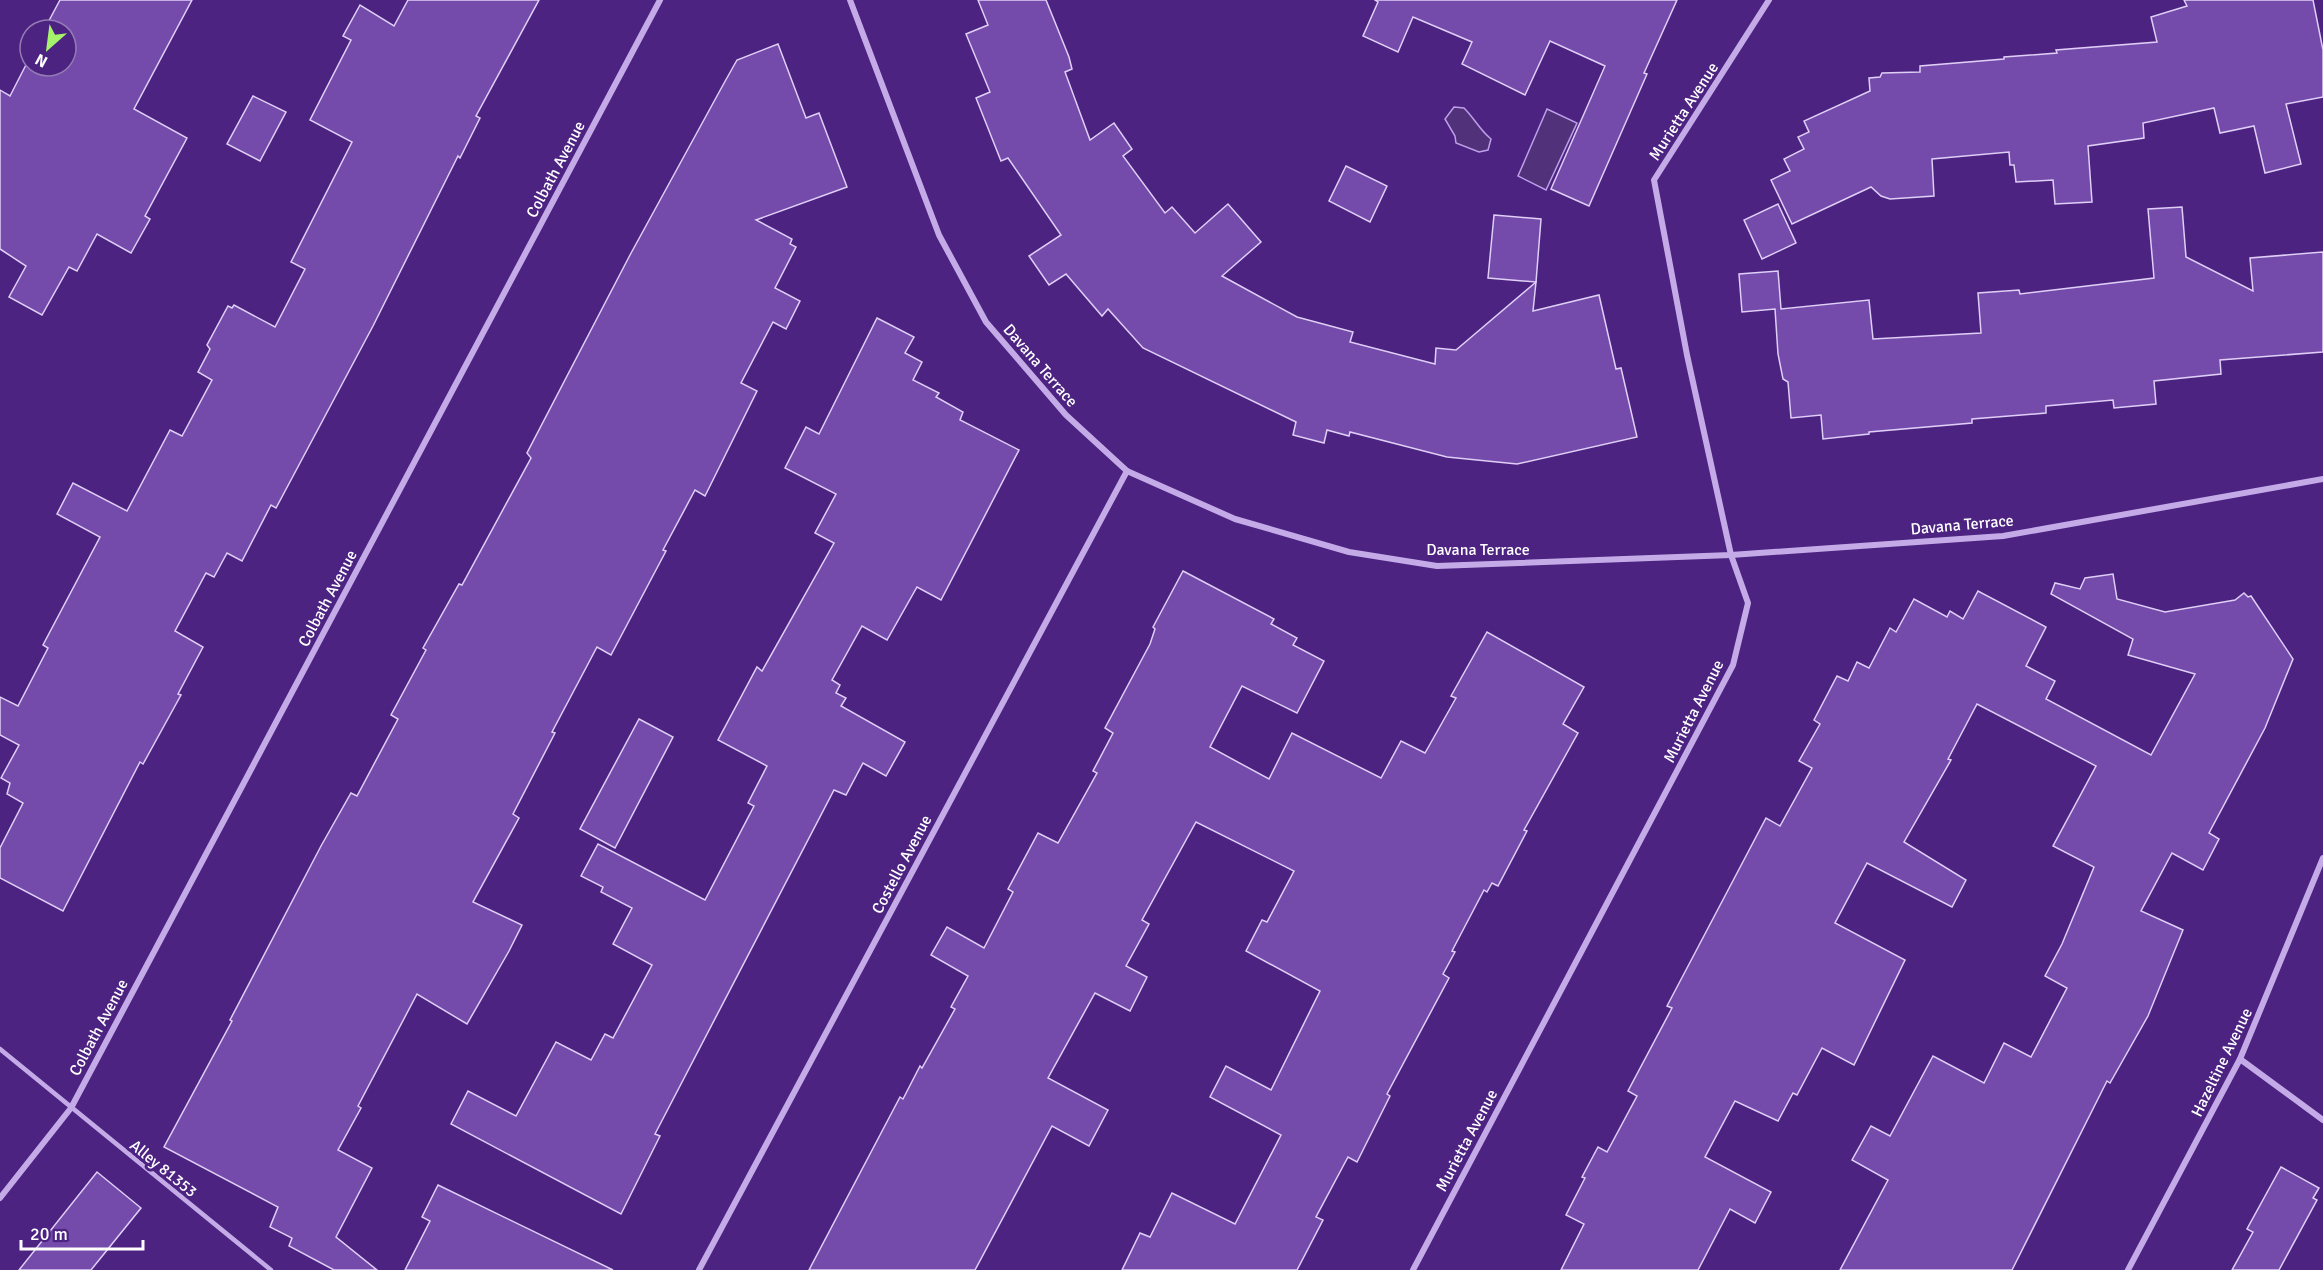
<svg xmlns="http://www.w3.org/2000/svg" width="2323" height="1270" viewBox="0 0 2323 1270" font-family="Signika,sans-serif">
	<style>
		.water { fill: #513179; stroke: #bd9fe9; stroke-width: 1.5 }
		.building { fill: #744bab; stroke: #dfcef6; stroke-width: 1.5 }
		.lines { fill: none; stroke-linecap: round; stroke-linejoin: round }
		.service { stroke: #c4abe8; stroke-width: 4.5 }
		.minor { stroke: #c4abe8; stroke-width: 6 }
		.labels { text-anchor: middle; stroke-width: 6; stroke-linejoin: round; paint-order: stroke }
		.street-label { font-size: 16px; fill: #fff; stroke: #4d2382 }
	</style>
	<rect width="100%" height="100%" fill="#4d2382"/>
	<g class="water">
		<path d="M1454 107 1464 108C1475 119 1479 129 1491 139L1488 150 1479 152 1456 143 1455 136 1445 119Z"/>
		<polygon points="1547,109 1577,123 1546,190 1518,176"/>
	</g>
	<g class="building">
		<polygon points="60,0 192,0 134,109 187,138 145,216 150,219 131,253 97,234 77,271 69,267 42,315 9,297 26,266 0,249 0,90 10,96 30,57 30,66 66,66 66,30 44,30"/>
		<polygon points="408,0 539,0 476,116 480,118 460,158 458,156 373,326 276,508 271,505 242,561 227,553 214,577 206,573 175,631 203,647 178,694 181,695 143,764 140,762 63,911 0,878 0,848 23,803 7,794 10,783 1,778 19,745 0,735 0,697 18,706 48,648 43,645 100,537 57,514 73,483 127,511 170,430 182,436 212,380 198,372 210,349 207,345 228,306 232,308 234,305 275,327 305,269 291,262 352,142 310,120 351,40 343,36 360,5 394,26"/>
		<polygon points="978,0 1046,0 1069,57 1072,69 1065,72 1090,140 1114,123 1132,149 1123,156 1165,213 1172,207 1195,233 1228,204 1261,242 1222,276 1297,317 1353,332 1350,342 1435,364 1436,348 1456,350 1536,282 1533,311 1599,295 1616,369 1621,368 1637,437 1517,464 1447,457 1350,432 1349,436 1327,430 1324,443 1293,435 1296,422 1143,348 1108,309 1102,316 1066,274 1049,285 1029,256 1061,235 1008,158 1001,161 976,98 990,92 966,34 988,25"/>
		<polygon points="1375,0 1677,0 1644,73 1647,74 1589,206 1551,189 1605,66 1550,41 1525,95 1462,64 1472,42 1413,17 1398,52 1363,36 1378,2"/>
		<polygon points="2184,0 2313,0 2323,50 2323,97 2286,104 2301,164 2265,173 2254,126 2220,133 2214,108 2143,123 2144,138 2088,146 2092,202 2055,204 2053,180 2016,182 2014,165 2010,165 2009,152 1932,159 1934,196 1890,199 1881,196 1871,187 1792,224 1771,180 1790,171 1784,159 1804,149 1798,137 1809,132 1804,121 1870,91 1869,78 1880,77 1882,73 1920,72 1920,66 2004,59 2004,57 2057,53 2056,50 2157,42 2151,17 2187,6"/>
		<polygon points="778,44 806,118 819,113 847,187 756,220 792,239 790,244 796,247 775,288 800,301 786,329 773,322 741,383 757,391 705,496 695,490 663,550 666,551 611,655 597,647 552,732 555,733 513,814 519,818 473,902 522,925 509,951 467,1024 417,994 358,1106 361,1108 338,1150 372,1168 336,1237 377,1270 334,1270 289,1246 292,1238 270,1227 278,1207 164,1147 232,1021 230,1020 321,846 351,793 357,796 398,719 391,715 426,650 423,648 459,584 462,585 531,458 527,453 630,255 723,85 737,60"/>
		<polygon points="253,96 286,112 260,161 227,144"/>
		<polygon points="1346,166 1387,186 1370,222 1329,201"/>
		<polygon points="1778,204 1796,243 1762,259 1744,220"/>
		<polygon points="2182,207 2186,257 2253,291 2250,258 2323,252 2323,352 2220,360 2221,374 2154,381 2156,404 2114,408 2113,400 2046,406 2046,413 1972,419 1972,423 1869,432 1869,434 1823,439 1821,415 1791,418 1788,382 1783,379 1778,354 1775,309 1742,312 1739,274 1778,271 1781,309 1869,300 1873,339 1981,333 1978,293 2019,290 2020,294 2154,278 2148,209"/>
		<polygon points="1494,215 1541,219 1536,282 1488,278"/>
		<polygon points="877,318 914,337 905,353 922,362 913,380 939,393 936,397 963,412 960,420 1019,450 941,600 917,587 887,640 862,626 832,680 840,685 836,693 846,698 841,706 905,742 886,776 863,763 846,795 834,790 655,1134 660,1136 621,1214 451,1124 468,1091 516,1116 556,1042 591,1060 605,1034 613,1038 652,965 613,944 632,908 601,892 603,887 581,876 598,844 705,900 754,806 748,803 767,766 718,740 757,667 762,671 834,543 815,533 836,494 785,468 806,427 819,434"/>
		<polygon points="1183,571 1274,619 1271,624 1297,638 1293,645 1324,661 1297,713 1242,686 1210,747 1269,779 1292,733 1381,778 1401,741 1425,753 1456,698 1451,696 1487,632 1584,687 1563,724 1578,733 1524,830 1527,831 1498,886 1492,883 1487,892 1484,890 1452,951 1455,952 1443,974 1449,978 1387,1094 1390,1096 1357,1162 1348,1157 1316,1217 1323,1220 1297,1270 1122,1270 1140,1233 1150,1237 1172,1193 1235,1224 1281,1135 1210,1097 1226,1066 1271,1090 1320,991 1246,951 1262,920 1267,922 1294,871 1196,822 1142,920 1149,924 1126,966 1147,977 1130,1011 1095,993 1048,1078 1108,1110 1089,1146 1052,1126 975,1270 809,1270 900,1097 903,1099 920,1066 922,1068 955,1009 951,1007 968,976 931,955 947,927 984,948 1013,892 1008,889 1038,833 1058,843 1097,773 1093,771 1113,733 1105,728 1150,644 1155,629 1153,627"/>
		<polygon points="2113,574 2117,599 2165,612 2235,600 2244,593 2248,597 2251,596 2293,659 2265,728 2209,833 2219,839 2203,870 2172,853 2141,911 2183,930 2148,1016 2110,1083 2107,1081 2012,1270 1840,1270 1888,1180 1852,1160 1871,1126 1890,1136 1933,1056 1984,1083 2004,1043 2031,1057 2067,988 2045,976 2062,944 2094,867 2053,846 2096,766 1977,704 1948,759 1951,760 1904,842 1966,880 1952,907 1867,863 1835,923 1905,960 1854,1065 1822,1048 1797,1095 1793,1093 1778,1121 1735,1101 1705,1157 1771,1192 1755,1223 1730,1209 1698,1270 1561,1270 1584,1224 1566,1215 1585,1178 1582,1177 1598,1147 1607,1152 1637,1096 1628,1091 1672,1008 1667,1006 1766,818 1780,826 1812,768 1799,761 1820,724 1814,720 1837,676 1848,681 1857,662 1869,668 1890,628 1896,632 1914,599 1947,617 1950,611 1963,619 1978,591 2046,627 2026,666 2055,681 2046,699 2151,755 2195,674 2128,655 2133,639 2051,594 2055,583 2080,589 2085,578"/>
		<polygon points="639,719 673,737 615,848 580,829"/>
		<polygon points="2281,1167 2319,1188 2313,1198 2317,1200 2279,1270 2232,1270 2253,1232 2247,1229"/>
		<polygon points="97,1172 141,1208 91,1270 19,1270"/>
		<polygon points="438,1185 613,1270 405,1270 430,1221 422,1217"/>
	</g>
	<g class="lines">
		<polyline class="service" points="0,1049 271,1270"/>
		<g class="minor">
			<polyline points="850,0 939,235 986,322 1066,415 1127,471 1235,519 1349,552 1437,566 1731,555 2003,536 2323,479"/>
			<polyline points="2240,1059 2323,1120"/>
			<polyline points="0,1198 71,1108 660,0"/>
			<polyline points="699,1270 1127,471"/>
			<polyline points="1413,1270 1733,665 1748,603 1731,555 1687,355 1654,180 1769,0"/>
			<polyline points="2128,1270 2240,1059 2323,858"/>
		</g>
	</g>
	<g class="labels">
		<g class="street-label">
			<text transform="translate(1683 111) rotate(-57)" y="6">Murietta Avenue</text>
			<text transform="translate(555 169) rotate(-62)" y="6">Colbath Avenue</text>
			<text transform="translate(1041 365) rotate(49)" y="6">Davana Terrace</text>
			<text transform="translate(1962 524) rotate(-5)" y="6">Davana Terrace</text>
			<text x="1478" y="555">Davana Terrace</text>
			<text transform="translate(327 598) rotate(-62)" y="6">Colbath Avenue</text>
			<text transform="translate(1693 711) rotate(-63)" y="6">Murietta Avenue</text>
			<text transform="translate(901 864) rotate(-62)" y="6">Costello Avenue</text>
			<text transform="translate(98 1027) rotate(-62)" y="6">Colbath Avenue</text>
			<text transform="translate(2221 1062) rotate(-64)" y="6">Hazeltine Avenue</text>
			<text transform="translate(1466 1140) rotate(-62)" y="6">Murietta Avenue</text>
			<text transform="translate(164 1168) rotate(39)" y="6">Alley 81353</text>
		</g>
	</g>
	<g transform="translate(48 48) rotate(208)"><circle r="28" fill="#4d2382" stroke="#947bb4" stroke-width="1.5"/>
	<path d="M0-4.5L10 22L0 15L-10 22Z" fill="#a5f36d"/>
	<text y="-9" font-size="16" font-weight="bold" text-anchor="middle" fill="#ffffff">N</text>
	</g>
	<path d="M21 1240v9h122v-9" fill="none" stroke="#ffffff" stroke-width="3"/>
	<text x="30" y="1240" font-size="18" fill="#ffffff" stroke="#4d2382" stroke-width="4.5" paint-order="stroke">20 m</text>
</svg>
